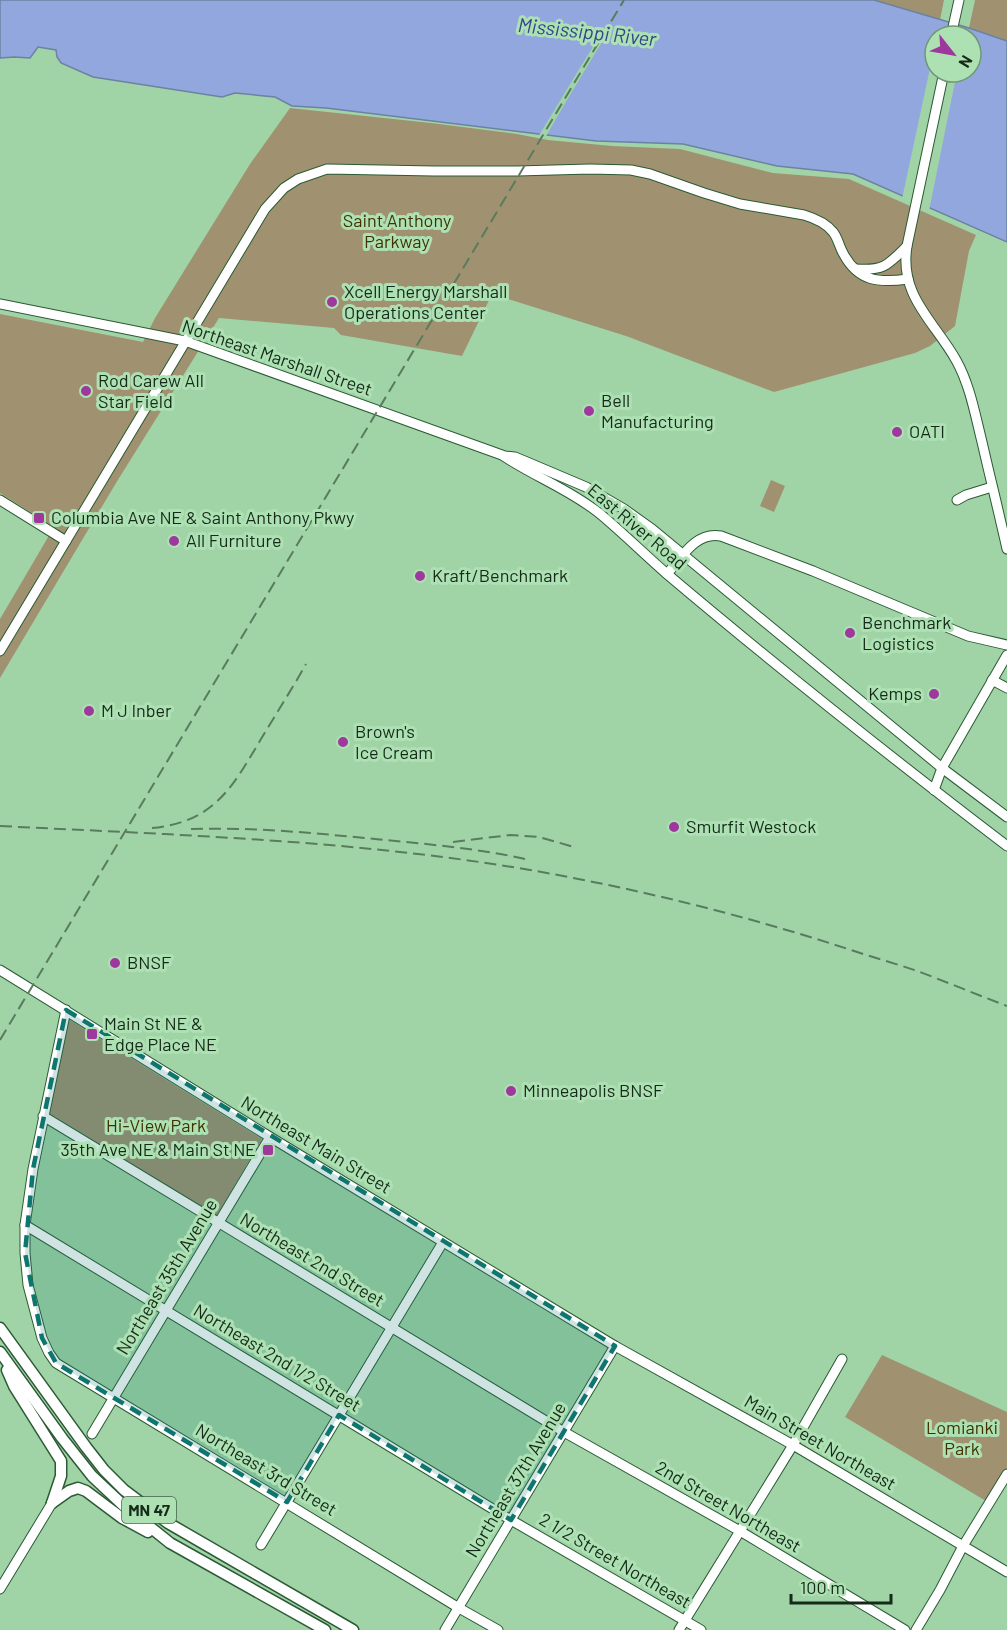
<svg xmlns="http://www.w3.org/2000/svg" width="1007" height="1630" viewBox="0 0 1007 1630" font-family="Barlow,sans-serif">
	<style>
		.green { fill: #a09271 }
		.water { fill: #92a7dd; stroke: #6c82a2; stroke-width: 1.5; fill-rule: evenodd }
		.pier { fill: #a0d4a7 }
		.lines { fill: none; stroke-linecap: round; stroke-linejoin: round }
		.minor-casing { stroke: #2b5a34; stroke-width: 11 }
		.major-casing { stroke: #2b5a34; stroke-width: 13 }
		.minor { stroke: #fff; stroke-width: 9 }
		.major { stroke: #fff; stroke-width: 10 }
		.rail { stroke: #587c5d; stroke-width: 2; stroke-dasharray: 12 6; stroke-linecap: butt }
		.marked { fill: #0f766e; fill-opacity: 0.2; stroke: #0f766e; stroke-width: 4.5; stroke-dasharray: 12 8; stroke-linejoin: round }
		.poi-dot { fill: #9e389d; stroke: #ade1b3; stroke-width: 2 }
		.labels { text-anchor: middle; stroke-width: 6; stroke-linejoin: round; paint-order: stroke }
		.shield { fill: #ade1b3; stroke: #436146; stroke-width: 1.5 }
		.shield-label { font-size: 16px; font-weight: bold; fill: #152a18 }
		.park-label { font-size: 18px; fill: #413100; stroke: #ade1b3 }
		.poi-label { font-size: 18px; fill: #152a18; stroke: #ade1b3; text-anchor: start }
		.street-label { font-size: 18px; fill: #152a18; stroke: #ade1b3 }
		.water-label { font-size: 20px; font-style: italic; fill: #324688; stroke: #ade1b3 }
	</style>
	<rect width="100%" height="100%" fill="#a0d4a7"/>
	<g class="green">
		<polygon points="874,0 944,0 940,20"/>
		<polygon points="975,0 1007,0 1007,41 969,28"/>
		<polygon points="290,108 431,123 517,134 548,140 612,146 680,149 773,173 849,179 976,235 969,251 955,326 930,346 915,353 774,392 626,336 492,294 462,356 341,335 334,328 219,318 116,483 0,678 0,619 54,527 0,493 0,314 143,342 155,318 250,164"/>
		<polygon points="771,480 785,486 774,512 760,506"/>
		<polygon points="68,1019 262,1139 217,1216 49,1113"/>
		<polygon points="882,1355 1007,1412 1007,1477 991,1504 845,1417"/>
	</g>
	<path class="water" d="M0 0H874L969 28 1007 41V242L853 174 777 166 683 144 596 141 326 108 292 106 275 97 235 93 222 97 93 77 61 63 57 57 56 50 38 47 30 58 14 57 0 58ZM935 36H971V72H935Z"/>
	<g class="pier">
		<polygon points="599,37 605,37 567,100 565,100 567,100 545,138 538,137 578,71 582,71 578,71"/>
		<polygon points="935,45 935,72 957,72 929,211 902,199"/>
	</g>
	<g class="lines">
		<g class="minor-casing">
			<g id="minor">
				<polyline points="951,36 959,0"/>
				<path d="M944 72 907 246C899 296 934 321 956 360 970 385 975 414 982 442 990 477 999 513 1007 549"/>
				<path d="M856 269C884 271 888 265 907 246"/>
				<path d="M0 304 185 341 502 455C533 476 569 489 599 513 622 532 644 554 667 574 777 667 892 758 1007 846"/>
				<polyline points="504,456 515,457 527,462 586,487 624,509 652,529 942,768 1007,817"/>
				<polyline points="0,500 66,541"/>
				<polyline points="957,500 966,495 992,487"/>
				<path d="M667 574C682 557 696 531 721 536L813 571 968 636 1007 645"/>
				<path d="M0 651 265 209 284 188 298 179 327 169 434 171H517L590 169 631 170 650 174 704 193 740 204 804 215C814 218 826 223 833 232 838 238 839 246 843 253 858 282 879 283 908 279"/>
				<polyline points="992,680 1007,688"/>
				<polyline points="934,790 942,768 1007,655"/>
				<polyline points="0,970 270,1137 615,1346 793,1445 1007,1572"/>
				<polyline points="66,1010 33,1169 25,1225 25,1253 28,1285 42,1338 49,1353 56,1363 459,1608 498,1630"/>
				<polyline points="43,1116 564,1432 740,1531 905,1630"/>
				<polyline points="25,1225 511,1520 701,1630"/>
				<polyline points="92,1434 270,1137"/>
				<polyline points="261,1545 443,1242"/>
				<polyline points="0,1589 52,1503"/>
				<polyline points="445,1630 615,1346"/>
				<polyline points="679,1630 793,1445 842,1359"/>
				<polyline points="916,1630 940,1590 963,1546 1007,1474"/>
			</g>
		</g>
		<g class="major-casing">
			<g id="major">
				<polyline points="0,1328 86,1447 104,1470 124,1490 168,1523 353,1630"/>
				<polyline points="0,1352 62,1438 92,1476 124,1506 170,1543 325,1630"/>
				<polyline points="7,1370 14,1386 61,1461 61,1476 52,1503"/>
				<polyline points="52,1503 69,1491 78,1488 86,1491 122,1518 148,1532"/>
			</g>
		</g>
		<use href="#minor" class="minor"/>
		<use href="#major" class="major"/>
		<g class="rail">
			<path d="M0 826C177 835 355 840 530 870 639 889 747 916 851 950 874 958 898 964 920 972 949 983 978 995 1007 1006"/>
			<path d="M152 828C214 822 232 788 261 739 276 714 292 689 306 664"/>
			<path d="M191 829C252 827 314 833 375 839 425 844 476 848 525 859"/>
			<polyline points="453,842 510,835 539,837 574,847"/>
			<polyline points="0,1040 624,0"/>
		</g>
	</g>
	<path class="marked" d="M66 1010 615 1346 511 1520 339 1415 287 1502 56 1363 42 1338 25 1253 33 1169Z"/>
	<g class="poi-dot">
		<circle cx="332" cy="302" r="6"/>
		<circle cx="86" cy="391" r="6"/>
		<circle cx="589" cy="411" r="6"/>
		<circle cx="897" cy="432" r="6"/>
		<rect x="33" y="512" width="12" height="12" rx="3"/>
		<circle cx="174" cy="541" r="6"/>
		<circle cx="420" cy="576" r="6"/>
		<circle cx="850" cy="633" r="6"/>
		<circle cx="934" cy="694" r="6"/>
		<circle cx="89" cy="711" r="6"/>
		<circle cx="343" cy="742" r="6"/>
		<circle cx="674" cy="827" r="6"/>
		<circle cx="115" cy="963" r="6"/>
		<rect x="86" y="1028" width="12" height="12" rx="3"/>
		<circle cx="511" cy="1091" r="6"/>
		<rect x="262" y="1144" width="12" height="12" rx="3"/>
	</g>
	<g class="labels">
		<rect class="shield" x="122" y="1497" width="54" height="26" rx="4.5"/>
		<g class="shield-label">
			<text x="149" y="1516">MN 47</text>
		</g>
		<g class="park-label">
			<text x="397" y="227">Saint Anthony<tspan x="397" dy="21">Parkway</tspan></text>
			<text x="156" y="1132">Hi-View Park</text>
			<text x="962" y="1434">Lomianki<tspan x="962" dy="21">Park</tspan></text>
		</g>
		<g class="poi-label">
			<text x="344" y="298">Xcell Energy Marshall<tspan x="344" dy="21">Operations Center</tspan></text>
			<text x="98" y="387">Rod Carew All<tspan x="98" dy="21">Star Field</tspan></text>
			<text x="601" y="407">Bell<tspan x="601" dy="21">Manufacturing</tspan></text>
			<text x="909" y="438">OATI</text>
			<text x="51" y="524">Columbia Ave NE &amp; Saint Anthony Pkwy</text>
			<text x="186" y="547">All Furniture</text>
			<text x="432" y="582">Kraft/Benchmark</text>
			<text x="862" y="629">Benchmark<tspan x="862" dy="21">Logistics</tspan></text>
			<text x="922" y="700" text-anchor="end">Kemps</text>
			<text x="101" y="717">M J Inber</text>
			<text x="355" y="738">Brown's<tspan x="355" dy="21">Ice Cream</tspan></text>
			<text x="686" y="833">Smurfit Westock</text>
			<text x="127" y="969">BNSF</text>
			<text x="104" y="1030">Main St NE &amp;<tspan x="104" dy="21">Edge Place NE</tspan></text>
			<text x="523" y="1097">Minneapolis BNSF</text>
			<text x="256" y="1156" text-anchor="end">35th Ave NE &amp; Main St NE</text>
		</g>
		<g class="street-label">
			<text transform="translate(277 358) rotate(19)" y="6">Northeast Marshall Street</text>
			<text transform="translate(637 527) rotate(40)" y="6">East River Road</text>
			<text transform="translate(316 1145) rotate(31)" y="6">Northeast Main Street</text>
			<text transform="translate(312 1260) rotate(31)" y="6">Northeast 2nd Street</text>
			<text transform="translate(167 1277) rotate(-59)" y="6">Northeast 35th Avenue</text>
			<text transform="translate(277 1358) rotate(31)" y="6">Northeast 2nd 1/2 Street</text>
			<text transform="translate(820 1443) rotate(30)" y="6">Main Street Northeast</text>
			<text transform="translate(266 1470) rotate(31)" y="6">Northeast 3rd Street</text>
			<text transform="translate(516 1480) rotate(-59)" y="6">Northeast 37th Avenue</text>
			<text transform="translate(728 1507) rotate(30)" y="6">2nd Street Northeast</text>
			<text transform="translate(615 1561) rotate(30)" y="6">2 1/2 Street Northeast</text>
		</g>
		<g class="water-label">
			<text transform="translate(587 32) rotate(6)" y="7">Mississippi River</text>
		</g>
	</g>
	<g transform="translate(953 54) rotate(121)"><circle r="28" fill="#ade1b3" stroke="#709875" stroke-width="1.5"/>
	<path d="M0-4.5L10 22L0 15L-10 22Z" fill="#9e389d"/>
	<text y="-9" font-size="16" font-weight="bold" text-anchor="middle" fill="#152a18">N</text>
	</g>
	<path d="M791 1594v9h100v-9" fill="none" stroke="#152a18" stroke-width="3"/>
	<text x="800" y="1594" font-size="18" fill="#152a18" stroke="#ade1b3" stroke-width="4.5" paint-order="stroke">100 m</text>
</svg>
